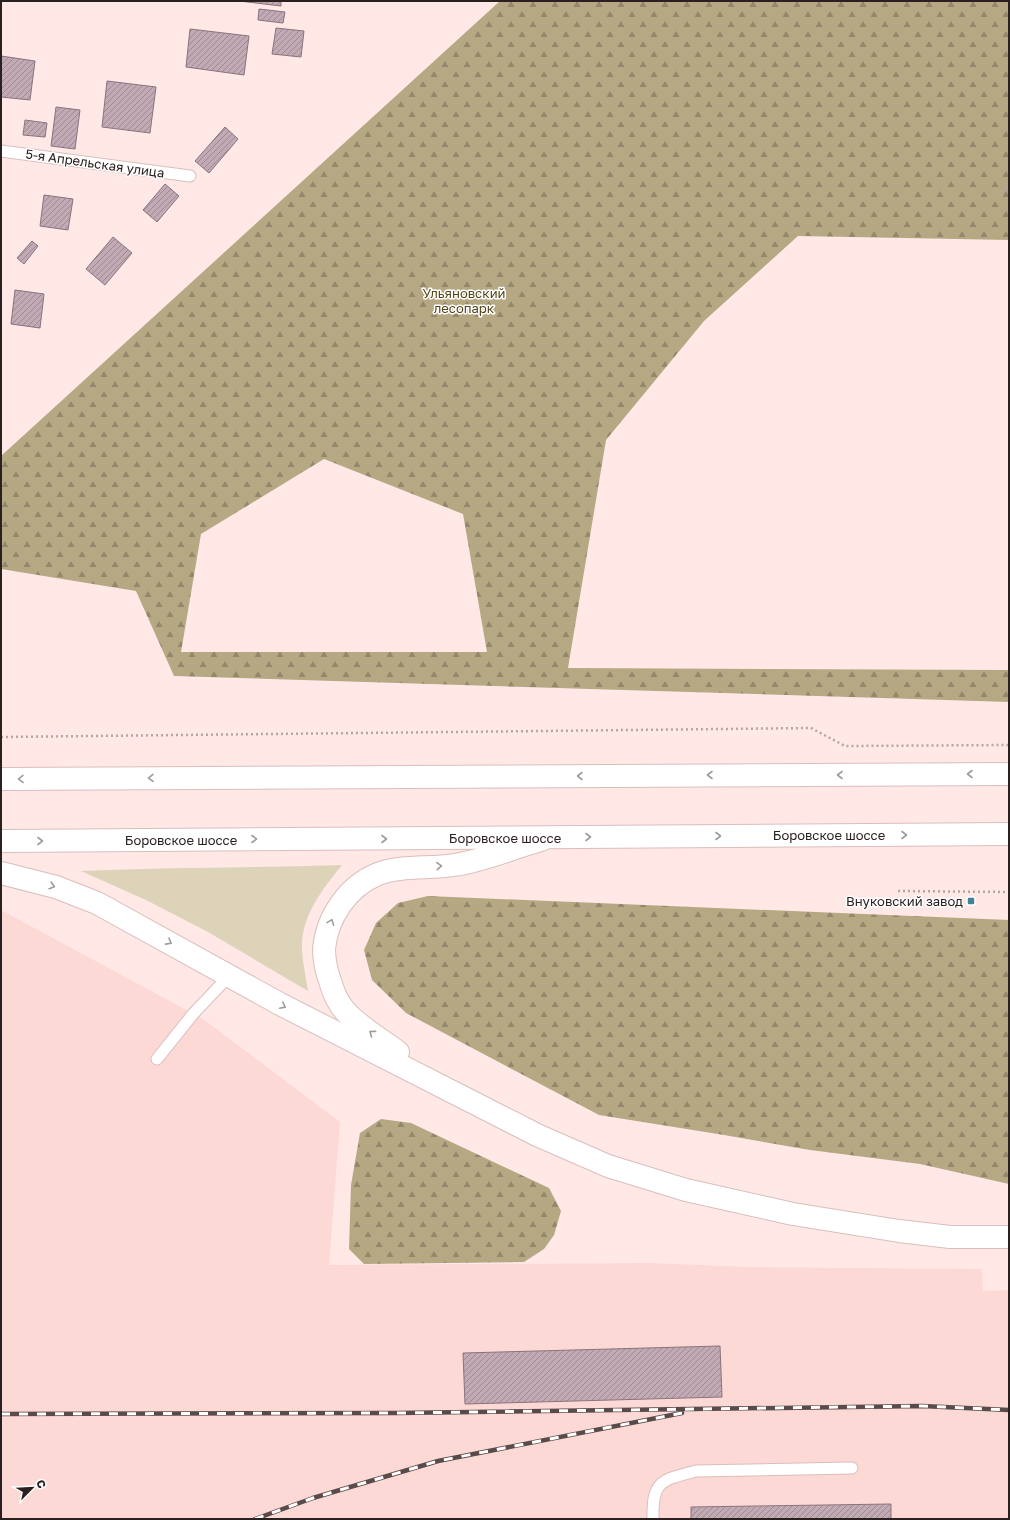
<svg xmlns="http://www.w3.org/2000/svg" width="1010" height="1520" viewBox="0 0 1010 1520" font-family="'Golos Text',sans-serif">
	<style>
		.built { fill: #fdd9d5 }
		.grass { fill: #dcd3b9 }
		.forest { fill: url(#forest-firs); fill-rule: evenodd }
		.building { fill: url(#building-hatch); stroke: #8a737d }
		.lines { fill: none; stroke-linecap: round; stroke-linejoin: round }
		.service-casing { stroke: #dabebc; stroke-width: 13 }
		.tertiary-casing { stroke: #dabebc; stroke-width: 24 }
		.primary-casing { stroke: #dabebc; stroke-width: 24 }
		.path { stroke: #b7a5a3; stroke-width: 2.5; stroke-dasharray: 2 3; stroke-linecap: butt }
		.service { stroke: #fff; stroke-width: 11 }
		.tertiary { stroke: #fff; stroke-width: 22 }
		.primary { stroke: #fff; stroke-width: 22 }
		.rail-casing { stroke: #584b4a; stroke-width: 4.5 }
		.rail { stroke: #fff; stroke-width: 3; stroke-dasharray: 9; stroke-linecap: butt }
		.oneway { stroke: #9f9b9a }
		.poi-dot { fill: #418394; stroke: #fff; stroke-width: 1.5 }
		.labels { text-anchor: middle; stroke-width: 3; stroke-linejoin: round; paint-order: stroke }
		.street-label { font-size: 13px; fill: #2a201f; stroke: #fff }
		.park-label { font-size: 13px; fill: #544416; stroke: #fff }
		.poi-label { font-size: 13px; fill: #2a201f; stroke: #fff; text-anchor: end }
	</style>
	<defs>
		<pattern id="forest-firs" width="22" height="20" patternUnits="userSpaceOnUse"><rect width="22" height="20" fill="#b5a883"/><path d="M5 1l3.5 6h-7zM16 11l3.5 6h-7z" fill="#93886b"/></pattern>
		<pattern id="building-hatch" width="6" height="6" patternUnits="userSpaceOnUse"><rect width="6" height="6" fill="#c2aab4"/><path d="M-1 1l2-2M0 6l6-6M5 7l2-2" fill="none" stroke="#9e8a92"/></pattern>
	</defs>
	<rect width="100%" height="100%" fill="#ffe8e6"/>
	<polygon class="built" points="1,910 203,1019 340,1122 329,1265 650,1263 747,1267 982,1269 983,1291 1009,1290 1009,1519 1,1519"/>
	<path class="grass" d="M342 865C322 890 300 917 302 951 303 964 306 978 308 991L208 932 148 901 81 871C168 867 255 868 342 865Z"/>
	<g class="forest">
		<path d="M500 1H1009V240L798 236 704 321 606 440 568 668 1009 670V702L174 676 136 591 1 569V456ZM324 459 463 514 487 652H181L201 534Z"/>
		<polygon points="428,896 1009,920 1009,1184 920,1164 810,1150 724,1135 599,1115 406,1013 372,980 364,950 376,923 398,903"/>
		<polygon points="381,1119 411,1123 549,1188 561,1211 554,1235 544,1249 524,1262 364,1264 349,1249 351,1185 360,1133"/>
	</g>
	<g class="building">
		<polygon points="239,1 281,1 281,6"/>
		<polygon points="259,9 285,12 283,23 258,20"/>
		<polygon points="276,28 304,31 301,57 272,54"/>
		<polygon points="190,29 249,36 244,75 186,67"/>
		<polygon points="1,56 35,61 30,100 1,97"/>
		<polygon points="107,81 156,87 150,133 102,127"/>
		<polygon points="56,107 80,110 75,149 51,146"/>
		<polygon points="25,120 47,123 45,137 23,135"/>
		<polygon points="225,127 238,139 209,173 195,161"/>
		<polygon points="165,184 179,196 157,222 143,210"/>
		<polygon points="44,195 73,199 68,230 40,226"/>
		<polygon points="113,237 132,253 105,285 86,269"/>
		<polygon points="32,241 38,246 24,264 17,258"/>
		<polygon points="15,290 44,294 40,328 11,324"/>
		<polygon points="720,1346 722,1397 465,1404 463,1353"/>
		<polygon points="891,1504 891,1519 691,1519 691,1507"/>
	</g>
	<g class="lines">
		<g class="service-casing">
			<g id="service">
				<polyline points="1,151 190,176"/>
				<polyline points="157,1059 193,1014 229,976"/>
				<path d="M653 1519C652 1480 662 1480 696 1471L852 1468"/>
			</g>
		</g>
		<g class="tertiary-casing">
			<g id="tertiary">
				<polyline points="1,873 56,887 97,903 280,1004 537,1135 608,1166 686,1190 793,1214 899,1231 950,1237 1009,1237"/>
				<path d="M398 1052C382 1040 358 1026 345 1011 339 1004 334 994 331 984 327 973 324 962 324 949 327 917 348 886 378 874 402 865 429 869 454 865 483 861 512 848 541 840"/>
			</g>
		</g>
		<g class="primary-casing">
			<g id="primary">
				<polyline points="1,779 1009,774"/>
				<polyline points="1,841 1009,834"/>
			</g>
		</g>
		<g class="path">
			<polyline points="1000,196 1009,184"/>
			<polyline points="1,737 811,728 845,746 1009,745"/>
			<polyline points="898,891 1009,892"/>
		</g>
		<use href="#service" class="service"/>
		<use href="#tertiary" class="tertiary"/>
		<use href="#primary" class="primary"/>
		<g class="rail-casing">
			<g id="rail">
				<polyline points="1,1414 397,1413 922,1406 1009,1410"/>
				<polyline points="255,1519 313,1498 438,1461 682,1413"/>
			</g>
		</g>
		<use href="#rail" class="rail"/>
	</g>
	<defs><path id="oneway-chevron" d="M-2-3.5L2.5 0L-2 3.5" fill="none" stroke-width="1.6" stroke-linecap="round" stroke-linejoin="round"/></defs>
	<g class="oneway">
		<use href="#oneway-chevron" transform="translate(970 774) rotate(180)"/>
		<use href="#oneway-chevron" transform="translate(710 775) rotate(180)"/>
		<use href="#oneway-chevron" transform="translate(840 775) rotate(180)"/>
		<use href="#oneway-chevron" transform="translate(580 776) rotate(180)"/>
		<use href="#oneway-chevron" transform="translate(151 778) rotate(179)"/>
		<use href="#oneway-chevron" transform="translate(21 779) rotate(179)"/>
		<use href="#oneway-chevron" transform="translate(904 835)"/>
		<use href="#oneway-chevron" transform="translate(718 836)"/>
		<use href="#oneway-chevron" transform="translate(588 837)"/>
		<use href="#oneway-chevron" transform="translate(254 839)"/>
		<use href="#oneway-chevron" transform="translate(384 839)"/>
		<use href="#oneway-chevron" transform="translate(40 841)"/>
		<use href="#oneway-chevron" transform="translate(439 866) rotate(-4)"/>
		<use href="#oneway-chevron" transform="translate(52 886) rotate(17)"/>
		<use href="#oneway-chevron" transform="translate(331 922) rotate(-69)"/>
		<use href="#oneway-chevron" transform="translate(169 942) rotate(29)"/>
		<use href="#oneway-chevron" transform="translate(283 1006) rotate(27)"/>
		<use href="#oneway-chevron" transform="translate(372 1033) rotate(-144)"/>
	</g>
	<rect class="poi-dot" x="967" y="897" width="8" height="8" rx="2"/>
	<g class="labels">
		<g class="street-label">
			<text transform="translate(95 163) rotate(8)" y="5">5-я Апрельская улица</text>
			<text x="829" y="840">Боровское шоссе</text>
			<text x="505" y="843">Боровское шоссе</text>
			<text x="181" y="845">Боровское шоссе</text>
		</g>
		<g class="park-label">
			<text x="464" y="298">Ульяновский<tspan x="464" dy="15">лесопарк</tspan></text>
		</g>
		<g class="poi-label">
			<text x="963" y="906">Внуковский завод</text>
		</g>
	</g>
	<rect width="1010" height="1520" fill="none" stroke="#2a201f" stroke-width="4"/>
	<g transform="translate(32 1488) rotate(66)" stroke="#ffffff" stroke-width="3" paint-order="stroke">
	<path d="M0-3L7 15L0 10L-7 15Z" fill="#2a201f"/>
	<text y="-6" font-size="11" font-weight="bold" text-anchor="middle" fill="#2a201f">С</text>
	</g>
</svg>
